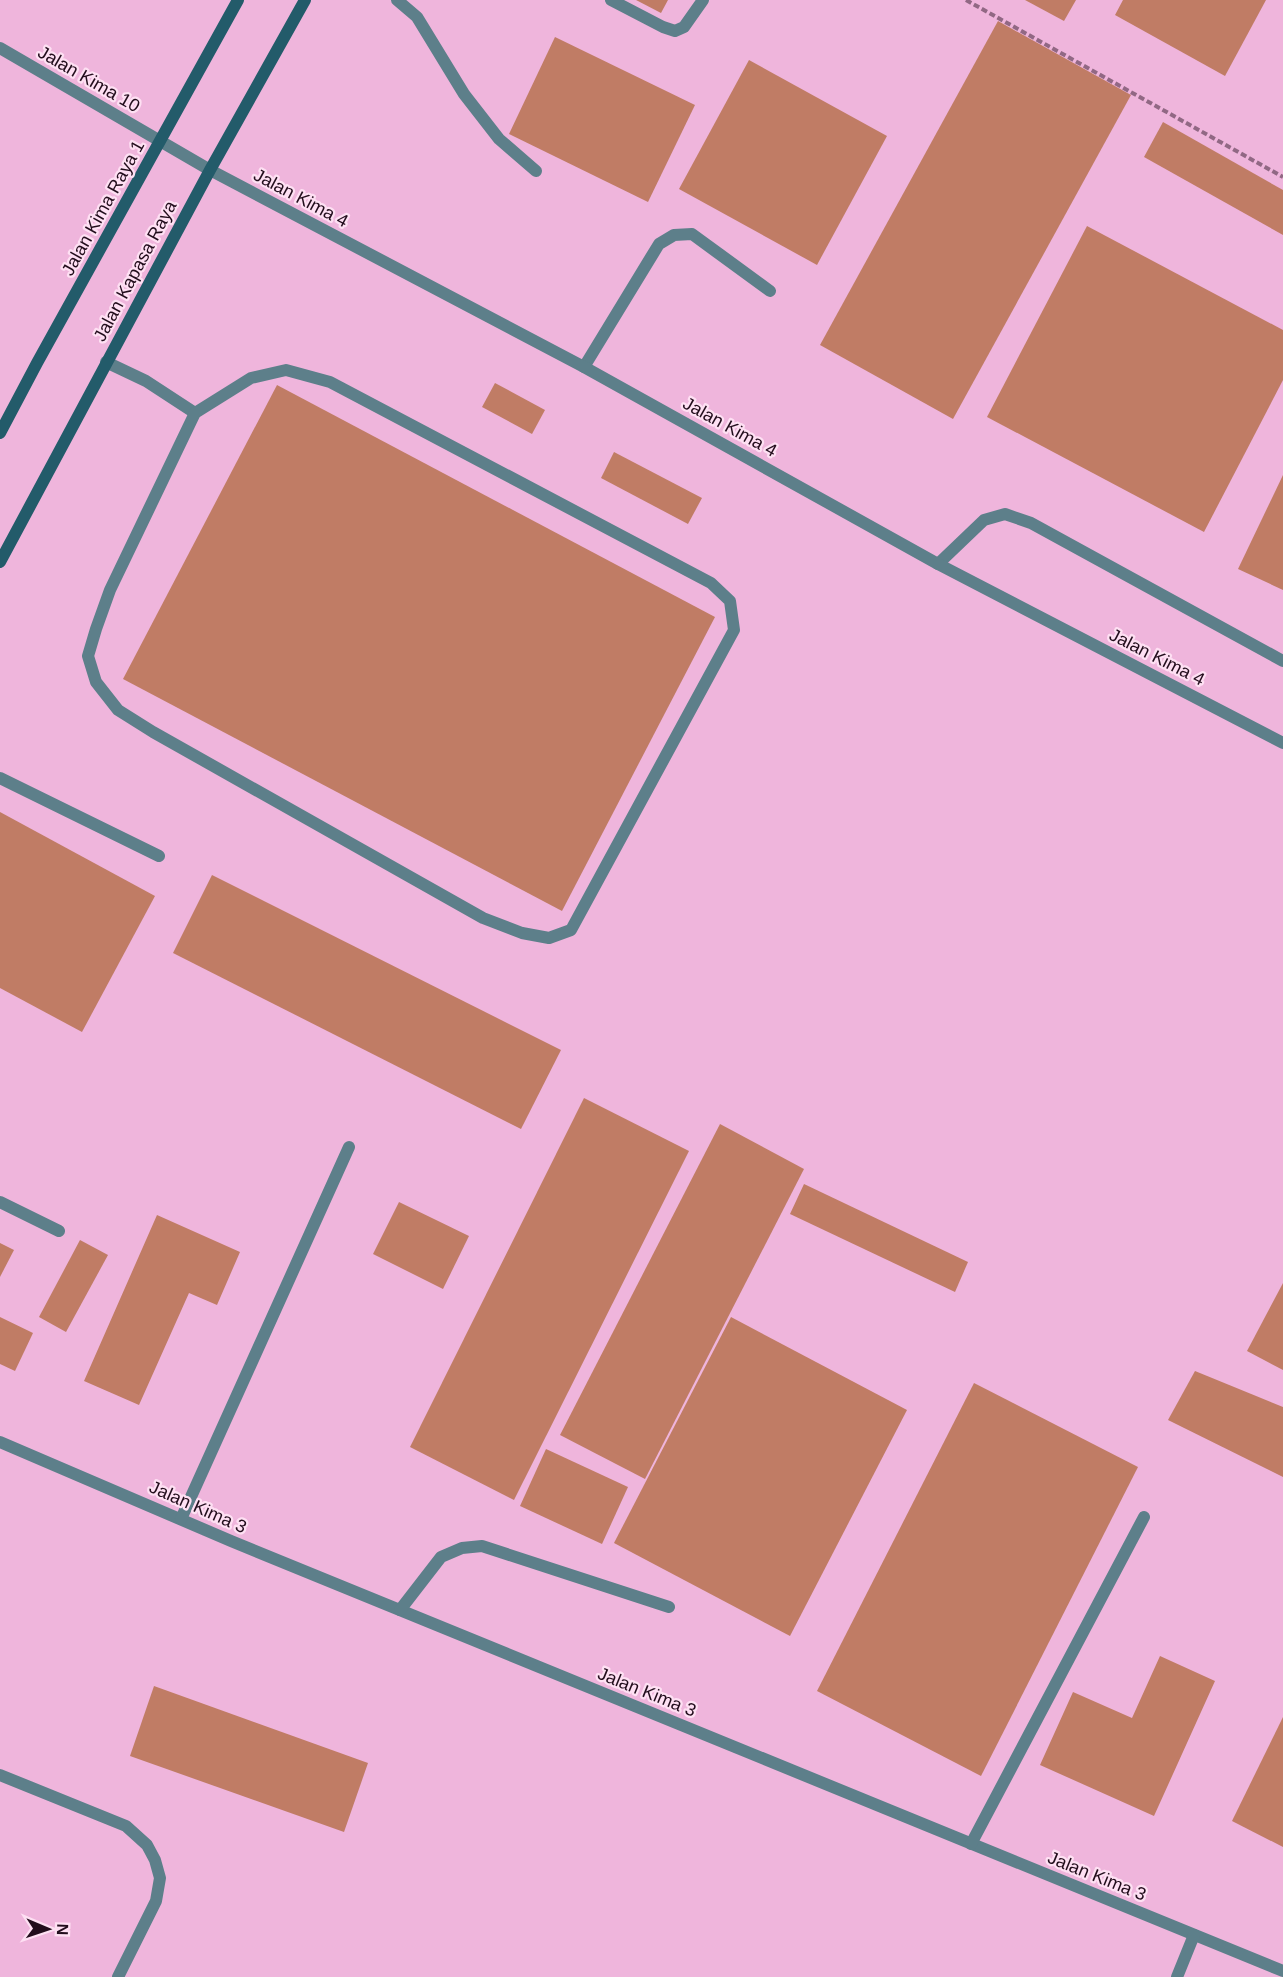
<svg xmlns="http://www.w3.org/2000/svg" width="1283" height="1977" viewBox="0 0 1283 1977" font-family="Helvetica,sans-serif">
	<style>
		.building { fill: #c07c65 }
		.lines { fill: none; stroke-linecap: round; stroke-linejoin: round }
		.path { stroke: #916884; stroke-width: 4; stroke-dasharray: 6 3; stroke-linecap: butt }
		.service { stroke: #5d7f8a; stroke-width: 12 }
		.minor { stroke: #5d7f8a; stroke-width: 12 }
		.secondary { stroke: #235b6a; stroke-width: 12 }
		.labels { text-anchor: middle; stroke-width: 4.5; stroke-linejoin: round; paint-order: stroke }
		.street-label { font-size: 18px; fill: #220d1c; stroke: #fee0f3 }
	</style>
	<rect width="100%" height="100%" fill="#efb5dc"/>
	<g class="building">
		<polygon points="636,0 668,0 661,13"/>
		<polygon points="1025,0 1076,0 1064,21"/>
		<polygon points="1123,0 1266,0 1225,76 1115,15"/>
		<polygon points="998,21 1131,95 953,419 820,345"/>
		<polygon points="555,37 695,105 648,202 509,134"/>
		<polygon points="749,60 887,136 817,265 679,189"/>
		<polygon points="1163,122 1283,190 1283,235 1144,157"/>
		<polygon points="1087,226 1283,330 1283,380 1204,532 987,417"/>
		<polygon points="495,383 545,410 532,434 482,407"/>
		<polygon points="277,385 715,617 562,911 123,679"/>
		<polygon points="614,452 702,498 688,524 601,478"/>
		<polygon points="1283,475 1283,590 1238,569"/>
		<polygon points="0,812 155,896 82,1032 0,988"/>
		<polygon points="212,875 561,1050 521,1129 173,953"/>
		<polygon points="584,1098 689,1151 514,1500 410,1447"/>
		<polygon points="720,1124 804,1169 645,1479 560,1435"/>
		<polygon points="804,1184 968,1262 955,1292 790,1214"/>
		<polygon points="399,1202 469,1236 443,1289 373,1254"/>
		<polygon points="157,1215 240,1252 217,1305 189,1293 139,1405 84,1381"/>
		<polygon points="80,1240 108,1255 66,1332 39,1317"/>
		<polygon points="0,1243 14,1250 0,1277"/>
		<polygon points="1283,1283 1283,1370 1247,1351"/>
		<polygon points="0,1317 33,1333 15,1371 0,1364"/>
		<polygon points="731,1317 907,1410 790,1636 614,1543"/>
		<polygon points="1195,1371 1283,1407 1283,1477 1168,1420"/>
		<polygon points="974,1383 1138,1467 981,1776 817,1691"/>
		<polygon points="546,1449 628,1487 602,1544 520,1506"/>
		<polygon points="1160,1656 1215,1681 1154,1816 1040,1765 1073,1692 1132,1718"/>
		<polygon points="154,1686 368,1763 344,1832 130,1756"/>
		<polygon points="1283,1717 1283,1847 1232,1821"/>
	</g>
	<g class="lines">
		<polyline class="path" points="966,0 1283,177"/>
		<g class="service">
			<polyline points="397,0 417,17 464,94 499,139 536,171"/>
			<polyline points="611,0 663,27 675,31 684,27 703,0"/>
			<polyline points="106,362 146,381 195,413"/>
			<polyline points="584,367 659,244 674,235 692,234 770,291"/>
			<polygon points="286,370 330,382 711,583 730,601 734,630 571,930 549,938 522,933 483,918 153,732 118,710 96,682 88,656 96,629 110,590 195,413 251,378"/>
			<polyline points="938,564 984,520 1005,514 1031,523 1283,661"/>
			<polyline points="0,778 159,856"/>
			<polyline points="0,1202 59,1231"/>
			<polyline points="0,1442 231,1541 1283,1971"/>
			<polyline points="181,1519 349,1147"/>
			<polyline points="400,1610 441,1557 462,1548 482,1546 669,1607"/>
			<polyline points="0,1775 126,1826 147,1845 155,1860 160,1878 156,1901 118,1977"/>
			<polyline points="971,1844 1144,1517"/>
		</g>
		<g class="minor">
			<polyline points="0,48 210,170 584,367 938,564 1283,743"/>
			<polyline points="1177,1977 1194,1935"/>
		</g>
		<g class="secondary">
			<polyline points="0,433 37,363 238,0"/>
			<polyline points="0,562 210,170 305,0"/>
		</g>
	</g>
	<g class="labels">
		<g class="street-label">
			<text transform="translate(89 79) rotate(30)" y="6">Jalan Kima 10</text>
			<text transform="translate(301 198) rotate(28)" y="6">Jalan Kima 4</text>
			<text transform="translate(103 208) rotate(-61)" y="6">Jalan Kima Raya 1</text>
			<text transform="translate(135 271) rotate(-62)" y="6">Jalan Kapasa Raya</text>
			<text transform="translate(730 427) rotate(29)" y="6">Jalan Kima 4</text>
			<text transform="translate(1157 657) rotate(27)" y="6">Jalan Kima 4</text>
			<text transform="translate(198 1507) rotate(24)" y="6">Jalan Kima 3</text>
			<text transform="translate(647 1692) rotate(22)" y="6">Jalan Kima 3</text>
			<text transform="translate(1097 1876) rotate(22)" y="6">Jalan Kima 3</text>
		</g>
	</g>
	<g transform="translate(48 1929) rotate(92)" stroke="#fee0f3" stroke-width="4.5" paint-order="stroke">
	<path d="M0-4.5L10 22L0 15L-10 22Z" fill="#220d1c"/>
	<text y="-9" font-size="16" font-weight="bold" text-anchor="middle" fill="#220d1c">N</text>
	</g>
</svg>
